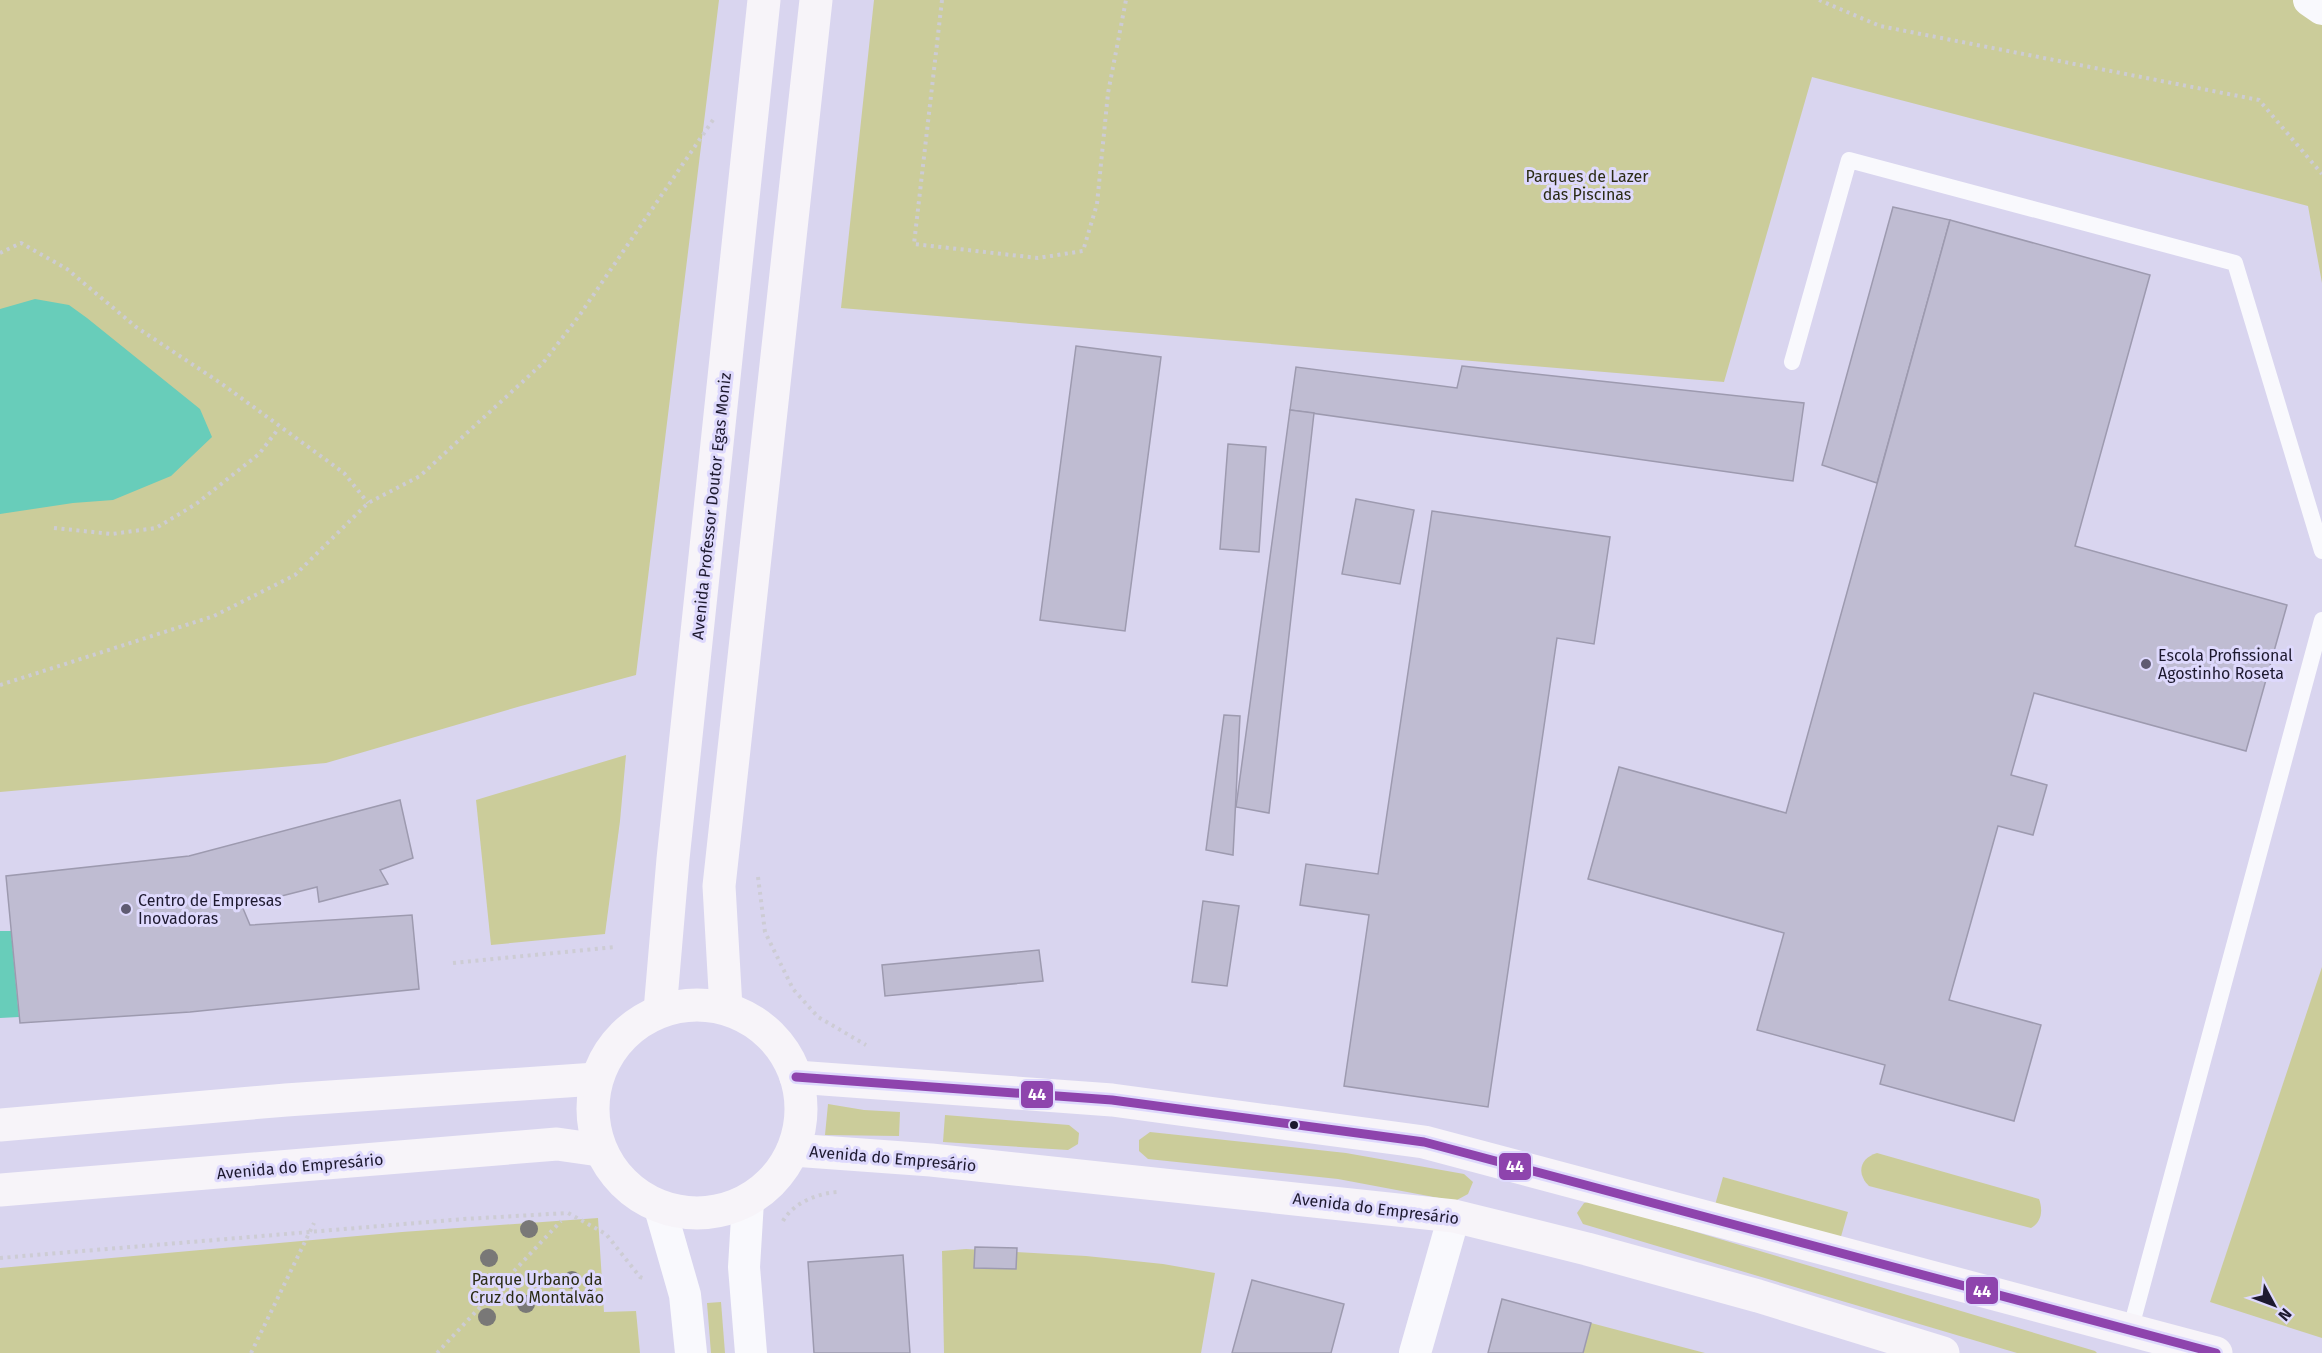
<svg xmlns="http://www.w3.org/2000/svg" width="2322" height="1353" viewBox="0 0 2322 1353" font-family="'Fira Sans',sans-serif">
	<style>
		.green { fill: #cbcc9a }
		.water { fill: #68cdba }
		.building { fill: #bfbcd2; stroke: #9d9aaf; stroke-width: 1.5 }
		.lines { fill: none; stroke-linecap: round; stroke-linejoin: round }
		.path { stroke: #cdccd4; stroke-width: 4; stroke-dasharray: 3 4.5; stroke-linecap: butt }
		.lane { stroke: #f9f9fd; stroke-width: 16 }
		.street { stroke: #f9f9fd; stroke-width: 32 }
		.secondary { stroke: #f7f4f9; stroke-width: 33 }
		.bus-1-casing { stroke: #ded9fd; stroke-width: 14 }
		.bus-1 { stroke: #8e44ad; stroke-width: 9 }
		.tree { fill: #797877 }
		.poi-dot { fill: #5f5b72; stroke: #ded9fd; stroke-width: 2 }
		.bus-dot { fill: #1d192f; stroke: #ded9fd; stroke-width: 2 }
		.labels { text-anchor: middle; stroke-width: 6; stroke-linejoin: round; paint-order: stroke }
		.park-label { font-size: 16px; fill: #2a2b14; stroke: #ded9fd }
		.street-label { font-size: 16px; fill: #1d192f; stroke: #ded9fd }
		.poi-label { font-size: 16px; fill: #1d192f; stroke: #ded9fd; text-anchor: start }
		.line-badge { stroke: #ded9fd; stroke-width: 2 }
		.badge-label { font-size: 16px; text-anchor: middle; font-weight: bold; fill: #fff }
	</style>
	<rect width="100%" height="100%" fill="#d9d5ef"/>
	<g class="green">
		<polygon points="0,0 719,0 636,675 521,706 326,763 0,792"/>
		<polygon points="874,0 2322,0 2322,283 2308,206 1812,77 1724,382 841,308"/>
		<polygon points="626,755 620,821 605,934 491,945 476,800"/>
		<polygon points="2322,967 2322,1338 2210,1302"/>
		<polygon points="828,1104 864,1110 900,1112 899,1136 825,1135"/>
		<polygon points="945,1115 1069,1125 1079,1133 1078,1144 1068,1150 943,1142"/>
		<polygon points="1150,1132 1346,1153 1464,1174 1473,1182 1468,1194 1455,1201 1338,1179 1148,1159 1139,1151 1139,1140"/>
		<path d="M1877 1153 2039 1199C2043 1210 2042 1222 2031 1228L1869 1186C1856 1173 1860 1158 1877 1153Z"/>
		<polygon points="1723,1177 1848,1212 1840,1240 1715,1205"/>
		<polygon points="1592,1201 2095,1351 2097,1353 2017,1353 1583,1224 1577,1213 1584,1203"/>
		<polygon points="598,1218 604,1312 636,1311 640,1353 0,1353 0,1268 402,1232"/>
		<polygon points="966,1249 1086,1256 1163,1264 1215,1273 1201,1353 944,1353 942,1251"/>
		<polygon points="721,1302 725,1353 711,1353 707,1303"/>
		<polygon points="1591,1323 1705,1353 1583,1353"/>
	</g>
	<g class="water">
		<polygon points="35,299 69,305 87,318 200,409 212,437 171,476 113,500 73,503 0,514 0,309"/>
		<polygon points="0,931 11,931 19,1017 0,1018"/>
	</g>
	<g class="building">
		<polygon points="1893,207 1950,220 1877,483 1822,465"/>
		<polygon points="1950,220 2150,275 2075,546 2287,605 2246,751 2034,693 2011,775 2047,785 2033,835 1998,826 1949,1000 2041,1025 2014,1121 1880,1084 1885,1065 1757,1030 1784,933 1588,879 1619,767 1786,813"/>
		<polygon points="1076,346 1161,357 1125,631 1040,620"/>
		<polygon points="1462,366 1804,403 1793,481 1290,410 1296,367 1457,388"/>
		<polygon points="1290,410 1314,413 1269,813 1236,807"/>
		<polygon points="1228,444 1266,447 1259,552 1220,549"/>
		<polygon points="1356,499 1414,510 1400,584 1342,574"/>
		<polygon points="1432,511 1610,537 1594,644 1557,638 1488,1107 1344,1086 1369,915 1300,905 1306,864 1378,874"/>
		<polygon points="1224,715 1240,716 1233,855 1206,850"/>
		<polygon points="400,800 413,858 380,870 388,884 319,902 317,887 242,906 250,925 412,915 419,989 190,1012 20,1023 6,876 189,856"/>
		<polygon points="1203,901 1239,906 1227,986 1192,982"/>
		<polygon points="1039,950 1043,981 885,996 882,965"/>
		<polygon points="975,1247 1017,1248 1016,1269 974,1268"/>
		<polygon points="903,1255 910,1353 814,1353 808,1262"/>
		<polygon points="1252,1280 1344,1304 1331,1353 1232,1353"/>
		<polygon points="1502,1299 1591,1323 1583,1353 1488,1353"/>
	</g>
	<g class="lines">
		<g class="path">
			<polyline points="942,0 914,244 1038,258 1083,251 1097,204 1108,93 1126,0"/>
			<polyline points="1819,0 1880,26 2259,100 2322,174"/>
			<polyline points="0,253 21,243 67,269 136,327 222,384 344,473 368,503"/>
			<polyline points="54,528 112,534 156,528 196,504 259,454 279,428"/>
			<polyline points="0,685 214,616 295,575 368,503 420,476 543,363 579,316 715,117"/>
			<polyline points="758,877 765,932 793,989 818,1017 866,1045"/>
			<polyline points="453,963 615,947"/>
			<path d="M783 1221C793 1203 818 1193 838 1192"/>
			<polyline points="0,1258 464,1219 568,1213 606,1234 640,1277 643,1278"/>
			<polyline points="251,1353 314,1223"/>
			<polyline points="437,1353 561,1221"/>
		</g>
		<g class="lane">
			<polyline points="1792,362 1849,160 2235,263 2322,551"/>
			<polyline points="2130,1331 2322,620"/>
		</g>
		<g class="street">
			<polyline points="2309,0 2322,9"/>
			<polyline points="748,1201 744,1267 751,1353"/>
			<polyline points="660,1208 685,1295 691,1353"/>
			<polyline points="1415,1353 1454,1216"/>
		</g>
		<g class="secondary">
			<circle cx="697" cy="1109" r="104"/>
			<polyline points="726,1008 719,886 816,0"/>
			<polyline points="660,1011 673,859 764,0"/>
			<polyline points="796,1077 1112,1100 1424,1142 2216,1353"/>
			<polyline points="0,1125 286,1100 596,1079"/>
			<polyline points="793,1150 931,1160 1454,1216 1587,1249 1758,1296 1943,1353"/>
			<polyline points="0,1190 557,1144 599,1150"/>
		</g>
		<g class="bus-1-casing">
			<polyline id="bus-1" points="796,1077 1112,1100 1424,1142 2216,1353"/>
		</g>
		<use href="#bus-1" class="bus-1"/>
	</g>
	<g class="tree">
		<circle cx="529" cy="1229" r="9"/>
		<circle cx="489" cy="1258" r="9"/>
		<circle cx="572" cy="1280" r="9"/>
		<circle cx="526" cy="1304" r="9"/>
		<circle cx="487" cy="1317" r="9"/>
	</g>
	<g class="poi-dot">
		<circle cx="2146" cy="664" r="6"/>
		<circle cx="126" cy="909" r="6"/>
	</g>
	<circle class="bus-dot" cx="1294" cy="1125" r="5"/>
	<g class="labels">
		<g class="park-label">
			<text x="1587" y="182">Parques de Lazer<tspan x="1587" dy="18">das Piscinas</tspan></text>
			<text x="537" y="1285">Parque Urbano da<tspan x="537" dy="18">Cruz do Montalvão</tspan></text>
		</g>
		<g class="street-label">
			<text transform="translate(711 506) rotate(-84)" y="6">Avenida Professor Doutor Egas Moniz</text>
			<text transform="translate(893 1158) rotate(5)" y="6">Avenida do Empresário</text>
			<text transform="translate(300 1166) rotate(-5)" y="6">Avenida do Empresário</text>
			<text transform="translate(1376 1208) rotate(7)" y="6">Avenida do Empresário</text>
		</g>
		<g class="poi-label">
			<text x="2158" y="661">Escola Profissional<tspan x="2158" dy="18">Agostinho Roseta</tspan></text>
			<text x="138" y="906">Centro de Empresas<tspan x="138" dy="18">Inovadoras</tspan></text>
		</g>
	</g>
	<g class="line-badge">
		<rect x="1020" y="1080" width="34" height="29" rx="6" fill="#8e44ad"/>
		<rect x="1498" y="1152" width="34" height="29" rx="6" fill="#8e44ad"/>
		<rect x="1965" y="1276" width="34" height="29" rx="6" fill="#8e44ad"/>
	</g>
	<g class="badge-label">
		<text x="1037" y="1100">44</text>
		<text x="1515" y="1172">44</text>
		<text x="1982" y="1297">44</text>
	</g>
	<g transform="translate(2274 1305) rotate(131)" stroke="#ded9fd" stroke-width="4.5" paint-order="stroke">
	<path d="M0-4.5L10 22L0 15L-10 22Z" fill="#1d192f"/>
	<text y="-9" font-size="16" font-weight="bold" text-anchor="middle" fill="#1d192f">N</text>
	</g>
</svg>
